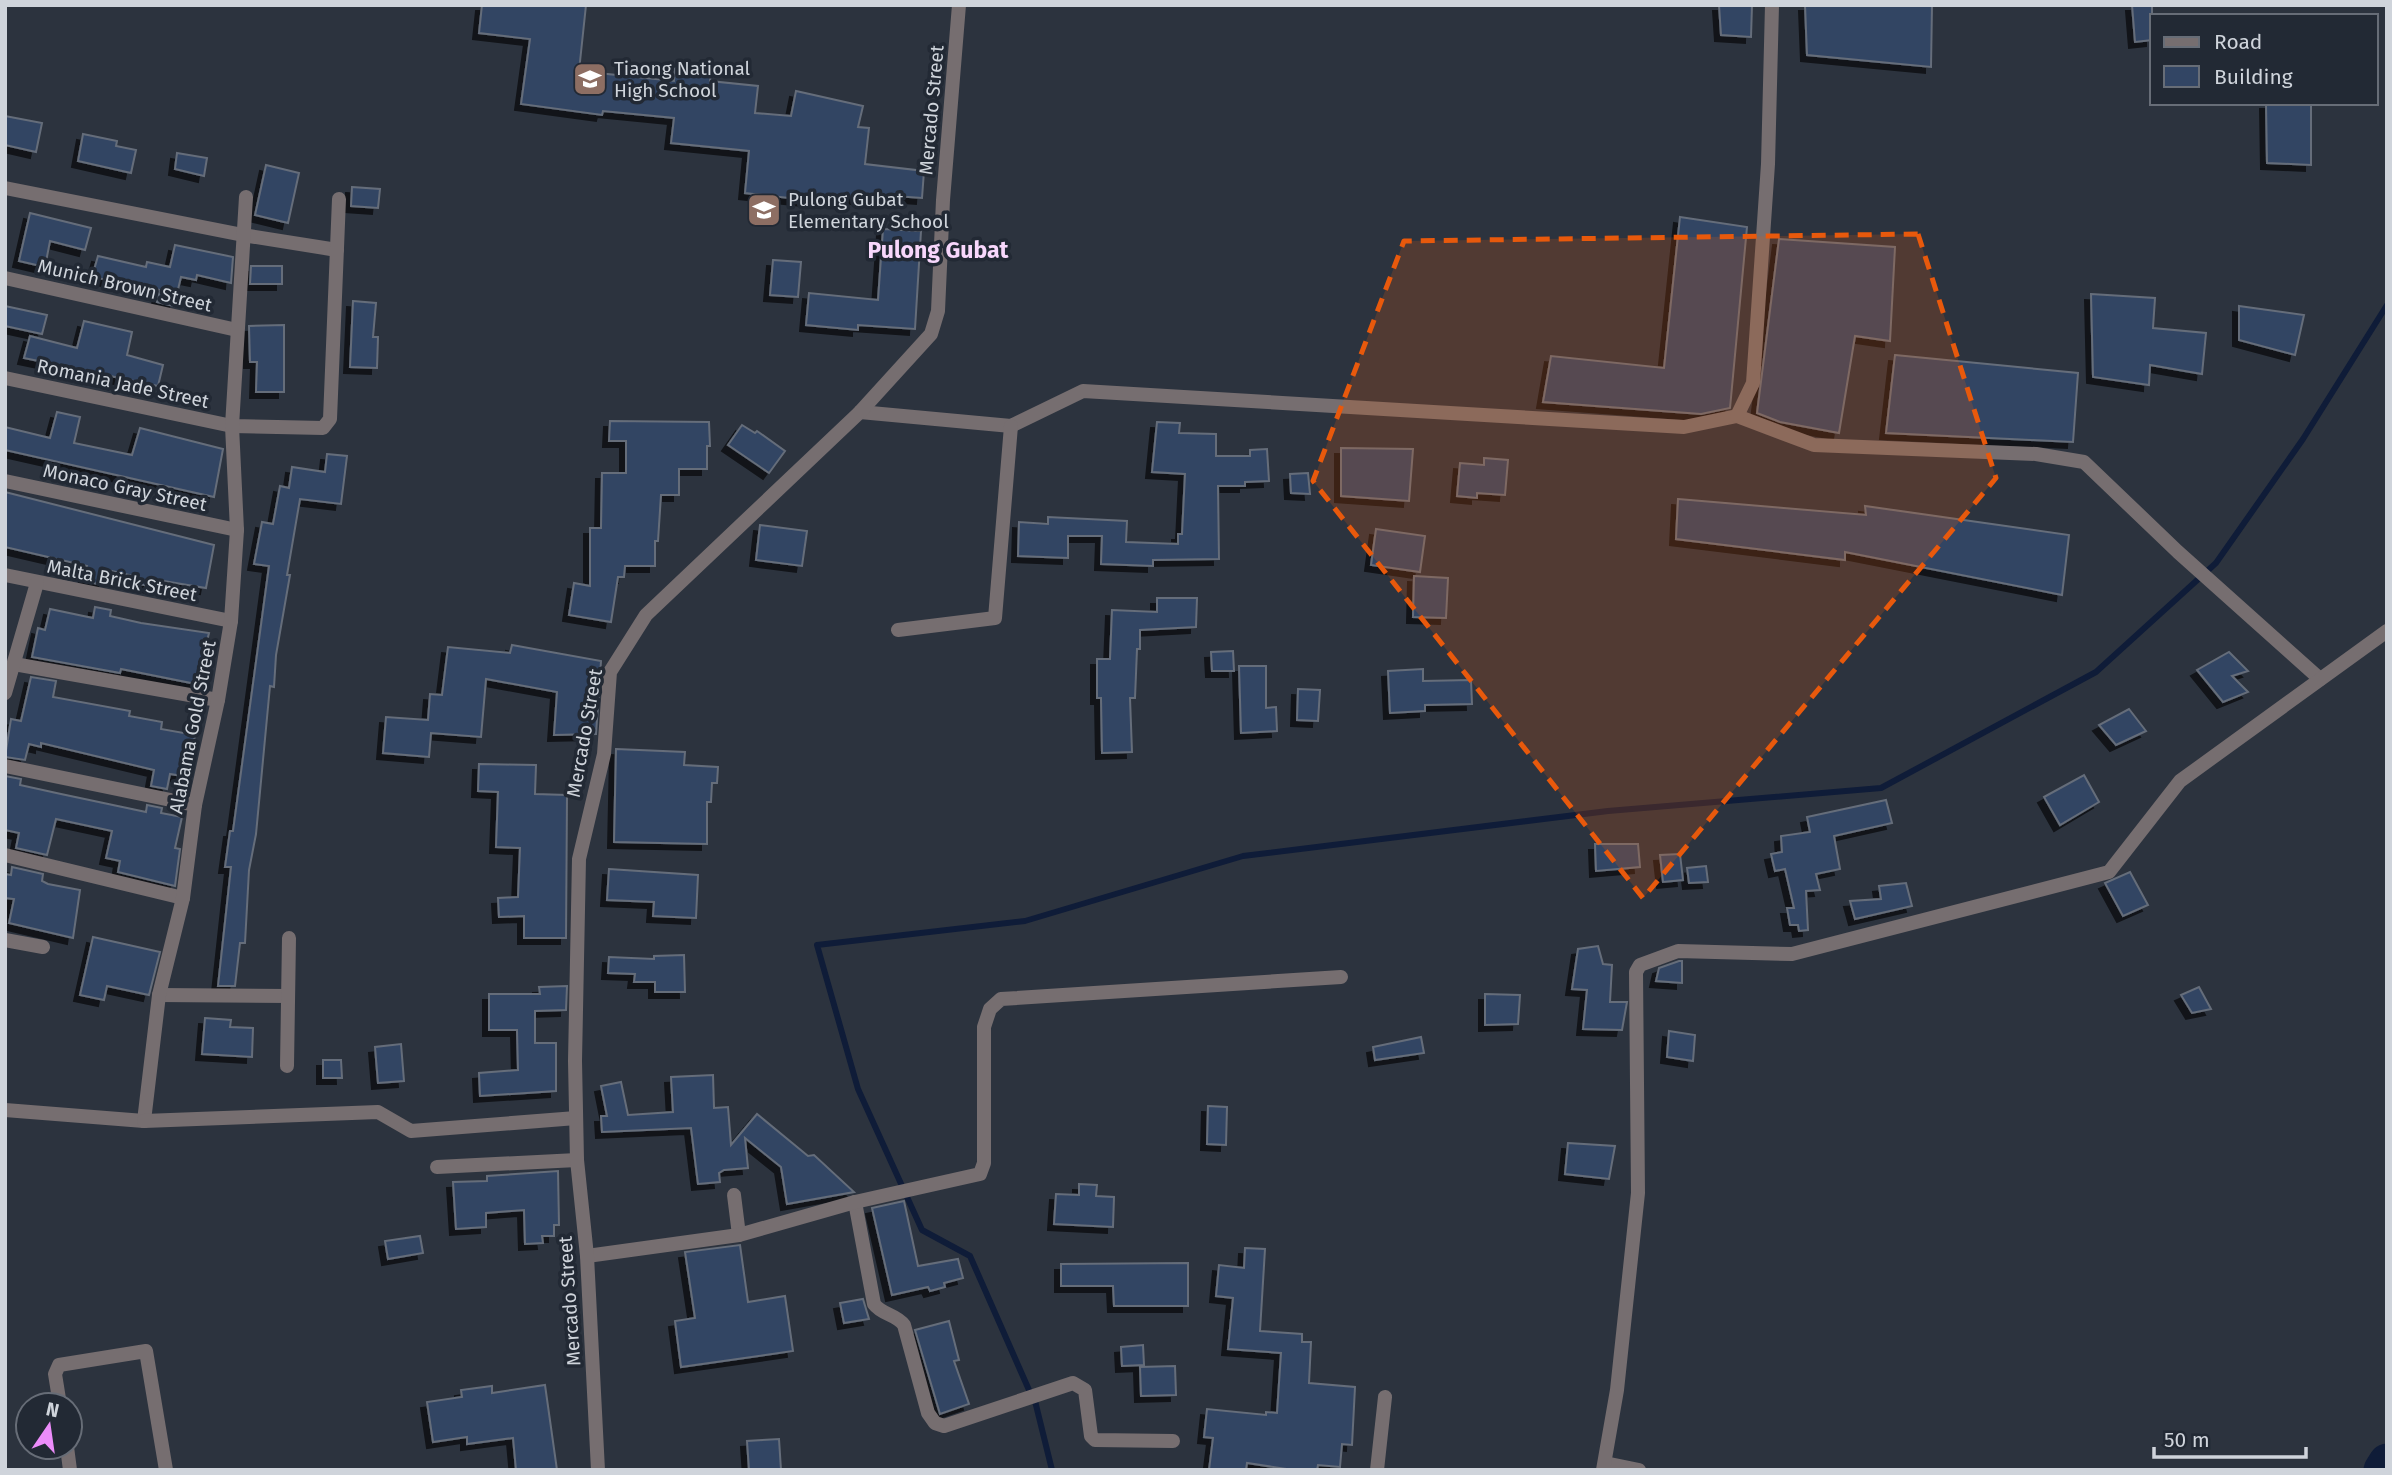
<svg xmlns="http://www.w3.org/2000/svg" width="2392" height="1475" viewBox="0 0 2392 1475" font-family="'Fira Sans',sans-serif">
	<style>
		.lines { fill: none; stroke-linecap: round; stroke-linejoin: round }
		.stream { stroke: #0f1c38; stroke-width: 6 }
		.river { stroke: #0f1c38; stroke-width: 37 }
		.building { fill: #324564; stroke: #656d7a; stroke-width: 2; filter: url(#shadow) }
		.minor { stroke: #766e70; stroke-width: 14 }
		.tertiary { stroke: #766e70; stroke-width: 14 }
		.marked { fill: #e8590c; fill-opacity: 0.2; stroke: #e8590c; stroke-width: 5; stroke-dasharray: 14 9; stroke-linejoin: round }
		.labels { text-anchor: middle; stroke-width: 7; stroke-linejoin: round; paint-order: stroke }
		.poi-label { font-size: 19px; fill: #cfd4db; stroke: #222934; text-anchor: start }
		.street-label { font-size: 19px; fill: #cfd4db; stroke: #222934 }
		.quarter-label { font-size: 23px; font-weight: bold; fill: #f8d7fc; stroke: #222934 }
	</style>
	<defs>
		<filter id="shadow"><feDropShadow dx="-6" dy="6" stdDeviation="0" flood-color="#0009"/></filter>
	</defs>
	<rect width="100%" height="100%" fill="#2c333e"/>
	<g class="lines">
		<g class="stream">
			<polyline points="1029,1390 970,1256 922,1230 858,1089 817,945 1025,921 1243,856 1608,811 1881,788 2096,672 2216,563 2303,439 2387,305"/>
			<polyline points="1035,1401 1052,1470"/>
		</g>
		<polyline class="river" points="2382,1470 2387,1462"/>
	</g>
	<g class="building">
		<polygon points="482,5 586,5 579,71 674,81 675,68 711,72 710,81 758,86 755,113 791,116 796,91 863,106 858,127 869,128 865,164 924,171 922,198 895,196 894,200 816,196 816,201 745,193 749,151 671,143 674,118 603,111 602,115 521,104 530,39 479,33"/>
		<polygon points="1719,5 1752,5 1751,37 1721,35"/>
		<polygon points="1805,5 1932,5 1931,67 1807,55"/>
		<polygon points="2132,5 2152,5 2152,40 2135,42"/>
		<polygon points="2266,103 2311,103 2311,165 2267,163"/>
		<polygon points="5,116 42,123 36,152 5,145"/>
		<polygon points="83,134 117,141 116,146 136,150 131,173 78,161"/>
		<polygon points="177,153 207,158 204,176 175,169"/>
		<polygon points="266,165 299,173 288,223 255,215"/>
		<polygon points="352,187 380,189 378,208 351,206"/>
		<polygon points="30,213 91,228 85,250 50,241 45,267 19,261"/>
		<polygon points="1680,217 1747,227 1730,408 1701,414 1543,402 1551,356 1664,368"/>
		<polygon points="883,229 921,231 915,329 858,325 858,330 806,325 809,293 878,300"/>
		<polygon points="1779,239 1895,247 1890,341 1855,336 1839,433 1780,422 1757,413"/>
		<polygon points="175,245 233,257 231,283 197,275 196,280 181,277 174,306 157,302 160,290 92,277 98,256 146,267 147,262 170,267"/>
		<polygon points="773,260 801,262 798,297 770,295"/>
		<polygon points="251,266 282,266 282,284 250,284"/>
		<polygon points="2091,294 2155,298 2153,328 2206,333 2202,374 2150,365 2149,385 2093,377"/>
		<polygon points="353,301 376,303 373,337 378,337 377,368 350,367"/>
		<polygon points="5,306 47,315 42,334 5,326"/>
		<polygon points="2239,306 2304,315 2295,355 2239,340"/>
		<polygon points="84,321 132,332 127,355 163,365 158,386 24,358 30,336 77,348"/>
		<polygon points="284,325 284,392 256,392 257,362 250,362 249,326"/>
		<polygon points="1895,355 2078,373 2073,442 1886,433"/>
		<polygon points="57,412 80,417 74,443 132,455 140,428 223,449 214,497 5,450 5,427 50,438"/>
		<polygon points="610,421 709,422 710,446 707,446 707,469 679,469 679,495 661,495 658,541 655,541 655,566 625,566 624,577 618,577 611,622 569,615 574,583 590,586 590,528 601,528 602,473 626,473 626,441 609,441"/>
		<polygon points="1157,422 1180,423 1179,433 1216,434 1216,456 1250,456 1250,450 1267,449 1269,481 1245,482 1245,486 1218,486 1219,559 1153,560 1153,566 1101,564 1102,536 1068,536 1068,558 1018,556 1019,522 1048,524 1048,517 1127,521 1126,542 1178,544 1178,534 1182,534 1185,474 1152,472"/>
		<polygon points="742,425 755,433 757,431 785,451 769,473 728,445"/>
		<polygon points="1341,448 1413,449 1409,501 1341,496"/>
		<polygon points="327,454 347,456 341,504 300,499 287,575 290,575 276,655 274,687 270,686 256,834 249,870 245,943 240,943 235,986 218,986 231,867 225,867 230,831 233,831 269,566 254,564 262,522 273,524 280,486 289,488 292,467 325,472"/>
		<polygon points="1484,458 1508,460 1505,495 1477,493 1477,498 1457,496 1460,463 1484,465"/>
		<polygon points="1308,473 1310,494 1291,493 1290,474"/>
		<polygon points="5,492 214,545 206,588 157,580 156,588 136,583 138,577 107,570 103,585 84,581 87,566 5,547"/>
		<polygon points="1678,499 1866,515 1865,506 2069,535 2062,595 1845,552 1845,560 1676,539"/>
		<polygon points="760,525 807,531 802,566 756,560"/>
		<polygon points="1376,529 1425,536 1420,572 1371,565"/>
		<polygon points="1414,576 1448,578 1446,618 1413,617"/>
		<polygon points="1157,598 1197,598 1196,627 1140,630 1140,649 1137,649 1135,698 1130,698 1132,752 1102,753 1101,698 1097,698 1097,659 1110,659 1112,610 1157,612"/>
		<polygon points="95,607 111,610 110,616 141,623 209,633 196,684 121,669 120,673 32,657 38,628 45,630 50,609 93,618"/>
		<polygon points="512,645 601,661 596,734 554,735 557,692 486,679 481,737 431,733 429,757 383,753 386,717 428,720 430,694 442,695 448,647 510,653"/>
		<polygon points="1233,651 1234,671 1212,671 1211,652"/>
		<polygon points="2229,652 2248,671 2232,676 2248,692 2223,702 2197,670"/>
		<polygon points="1239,666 1266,666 1266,708 1276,707 1277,731 1241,733"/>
		<polygon points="1423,669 1423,681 1471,680 1472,704 1425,705 1425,711 1390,713 1388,671"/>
		<polygon points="31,677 56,681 53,697 130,711 129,716 162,722 161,729 195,735 188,777 170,774 167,789 151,786 154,770 41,743 41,747 29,744 25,760 5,757 11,719 21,721"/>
		<polygon points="1298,689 1320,690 1318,721 1297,720"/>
		<polygon points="2129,709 2146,731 2116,745 2099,725"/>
		<polygon points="616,749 685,752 684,765 718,767 717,783 712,783 711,802 707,802 707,844 614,842"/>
		<polygon points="479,764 536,765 535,794 567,795 566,938 524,938 524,916 499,917 498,898 518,897 520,848 496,847 498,792 478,791"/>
		<polygon points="2084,775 2099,802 2060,825 2044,797"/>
		<polygon points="5,776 21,779 20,785 61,794 146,812 147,805 162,808 161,813 182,817 175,848 180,849 175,886 118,872 120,861 106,858 112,831 56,819 47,855 16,848 19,833 5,830"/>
		<polygon points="1886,800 1892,823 1834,836 1840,869 1816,874 1820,890 1806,891 1808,930 1799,931 1798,925 1790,925 1787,908 1794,908 1785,869 1775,871 1771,854 1782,852 1781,836 1810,832 1807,817"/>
		<polygon points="1595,844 1638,844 1640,867 1596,871"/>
		<polygon points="1680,854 1683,880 1663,882 1660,855"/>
		<polygon points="1706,866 1708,882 1689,883 1687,868"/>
		<polygon points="12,867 43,874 42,881 48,884 80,890 73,938 9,923 14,899 5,898 5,874 11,875"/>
		<polygon points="609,869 698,875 696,918 653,916 654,902 607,900"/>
		<polygon points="2130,872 2148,905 2123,916 2105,883"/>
		<polygon points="1906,883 1912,906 1855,919 1850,901 1881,899 1879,886"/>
		<polygon points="93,937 160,952 149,995 107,986 104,1000 80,995"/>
		<polygon points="1598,946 1603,964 1612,965 1610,1002 1627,1002 1622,1030 1583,1029 1587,990 1572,989 1578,949"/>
		<polygon points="684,955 685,992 655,992 655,982 634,982 635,974 608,973 609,957 654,959 654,956"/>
		<polygon points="1679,961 1682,961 1682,983 1656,981 1659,968"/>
		<polygon points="567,986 566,1010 535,1011 535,1043 556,1043 556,1091 480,1096 479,1073 518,1070 517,1030 489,1030 489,994 540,994 539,987"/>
		<polygon points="2199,987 2211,1009 2192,1013 2181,995"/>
		<polygon points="1485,994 1520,995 1518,1024 1485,1025"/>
		<polygon points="205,1018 231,1020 230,1027 253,1028 252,1057 202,1054"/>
		<polygon points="1669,1031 1695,1035 1693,1061 1667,1057"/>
		<polygon points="1421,1037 1424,1053 1375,1060 1373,1047"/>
		<polygon points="401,1044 404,1081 378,1083 375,1047"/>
		<polygon points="323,1060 341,1060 342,1078 323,1078"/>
		<polygon points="713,1075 714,1108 728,1107 731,1145 757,1114 808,1156 814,1155 854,1192 787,1204 781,1167 745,1138 748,1168 724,1170 719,1173 720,1182 698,1184 691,1128 602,1132 601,1116 607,1116 601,1086 621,1082 628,1115 673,1112 671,1077"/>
		<polygon points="1208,1106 1227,1107 1226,1145 1207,1144"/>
		<polygon points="1568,1143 1615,1146 1609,1179 1565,1174"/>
		<polygon points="558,1171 559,1225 554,1225 554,1236 542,1236 543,1243 525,1244 524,1210 486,1213 486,1227 456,1229 453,1182 487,1181 487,1176"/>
		<polygon points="1079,1184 1097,1185 1096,1196 1114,1197 1113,1227 1054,1224 1056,1194 1079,1195"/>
		<polygon points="904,1201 918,1266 958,1259 963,1278 944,1283 945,1287 930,1291 928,1287 892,1295 872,1208"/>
		<polygon points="420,1236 423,1253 388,1259 385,1241"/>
		<polygon points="740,1245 748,1302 785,1296 793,1351 681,1367 675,1321 695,1318 685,1252"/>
		<polygon points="1245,1248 1265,1249 1260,1331 1302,1334 1302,1342 1311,1342 1309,1383 1355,1387 1352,1445 1342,1444 1340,1467 1318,1465 1317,1470 1293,1470 1247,1463 1246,1470 1209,1470 1213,1438 1204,1437 1207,1409 1266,1415 1266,1412 1277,1413 1281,1353 1228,1349 1233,1298 1216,1296 1219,1265 1244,1268"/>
		<polygon points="1188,1263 1188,1306 1114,1306 1113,1286 1061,1286 1061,1264"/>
		<polygon points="863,1299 869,1319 844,1323 840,1303"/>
		<polygon points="949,1321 959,1360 954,1361 969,1404 940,1414 915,1330"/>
		<polygon points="1143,1345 1144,1365 1122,1366 1121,1347"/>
		<polygon points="1175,1366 1176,1395 1141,1396 1140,1367"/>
		<polygon points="545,1385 557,1470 516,1470 513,1438 467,1444 467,1437 433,1442 427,1402 462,1397 461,1390 492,1386 492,1393"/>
		<polygon points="779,1439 781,1470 749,1470 747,1441"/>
	</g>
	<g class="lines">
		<g class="minor">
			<polyline points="5,188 243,235 337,250"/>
			<polyline points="5,278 237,330"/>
			<polyline points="5,378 232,426 323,428 330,419 339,199"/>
			<polyline points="860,412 1011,426 1083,391 1684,427 1737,416 1814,445 2036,454 2084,462 2178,552 2320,679"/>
			<polyline points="1737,416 1753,383 1768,164 1772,5"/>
			<polyline points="5,481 237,530"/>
			<polyline points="5,575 231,621"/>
			<polyline points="898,630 995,618 1011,426"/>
			<polyline points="14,664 218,700"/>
			<polyline points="5,693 37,583"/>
			<polyline points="5,766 195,805"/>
			<polyline points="5,855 183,898"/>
			<polyline points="5,940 43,947"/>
			<polyline points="159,995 288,996"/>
			<polyline points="287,1066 289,938"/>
			<polyline points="5,1110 144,1121 159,995 183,898 195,805 218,700 231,621 237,530 232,426 246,197"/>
			<polyline points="144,1121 378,1112 411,1131 576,1118"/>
			<polyline points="437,1167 577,1160"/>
			<polyline points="734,1195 739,1235"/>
			<path d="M855 1202 874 1304C882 1315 896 1314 904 1325L928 1413 935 1423 944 1426 1073 1383 1085 1390 1091 1436 1095 1440 1173 1441"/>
			<polyline points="587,1256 739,1235 855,1202 980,1174 984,1163 984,1027 990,1009 1001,999 1341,977"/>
			<polyline points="60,1405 55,1374 59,1365 146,1351 166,1470"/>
			<polyline points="67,1447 70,1470"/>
			<polyline points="1605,1463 1639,1470"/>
			<polyline points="1377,1470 1385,1397"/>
		</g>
		<g class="tertiary">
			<polyline points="598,1470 587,1256 577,1160 575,1061 579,859 604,754 610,672 646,615 860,412 931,334 938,311 943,200 959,5"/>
			<polyline points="1603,1470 1617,1390 1638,1193 1636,972 1640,965 1678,951 1792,954 2109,872 2180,781 2387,631"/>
		</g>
	</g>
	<path class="marked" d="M1918 234 1996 478 1643 898 1313 481 1404 241Z"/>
	<defs>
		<g id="school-square" transform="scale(1.75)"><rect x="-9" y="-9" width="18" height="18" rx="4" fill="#8d6e63" stroke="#222934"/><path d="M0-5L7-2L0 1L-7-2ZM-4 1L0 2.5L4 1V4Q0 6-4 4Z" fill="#fff"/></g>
	</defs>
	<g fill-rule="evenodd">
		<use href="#school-square" x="590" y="79"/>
		<use href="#school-square" x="764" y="210"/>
	</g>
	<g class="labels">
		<g class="poi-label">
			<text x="614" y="75">Tiaong National<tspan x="614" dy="22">High School</tspan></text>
			<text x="788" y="206">Pulong Gubat<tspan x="788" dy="22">Elementary School</tspan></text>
		</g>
		<g class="street-label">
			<text transform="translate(931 110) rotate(-85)" y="7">Mercado Street</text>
			<text transform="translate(125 285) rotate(13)" y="7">Munich Brown Street</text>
			<text transform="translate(123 383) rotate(12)" y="7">Romania Jade Street</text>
			<text transform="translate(125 487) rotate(12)" y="7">Monaco Gray Street</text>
			<text transform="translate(122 580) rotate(11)" y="7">Malta Brick Street</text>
			<text transform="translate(192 727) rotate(-79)" y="7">Alabama Gold Street</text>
			<text transform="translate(584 733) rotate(-80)" y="7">Mercado Street</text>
			<text transform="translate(569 1301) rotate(-94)" y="7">Mercado Street</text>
		</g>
		<g class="quarter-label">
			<text x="938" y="258">Pulong Gubat</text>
		</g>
	</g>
	<rect width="2392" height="1475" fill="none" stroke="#cfd4db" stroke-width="14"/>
	<rect x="2150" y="14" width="228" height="91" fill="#222934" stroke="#676d77" stroke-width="2"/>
	<rect x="2164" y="37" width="35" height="10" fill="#766e70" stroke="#676d77" stroke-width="2"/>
	<text x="2214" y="49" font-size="21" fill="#cfd4db">Road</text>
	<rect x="2164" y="66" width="35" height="21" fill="#324564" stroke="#676d77" stroke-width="2"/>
	<text x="2214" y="84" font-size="21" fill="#cfd4db">Building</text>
	<g transform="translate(49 1426) rotate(13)"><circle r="33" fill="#222934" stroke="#676d77" stroke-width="2"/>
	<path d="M0-5L12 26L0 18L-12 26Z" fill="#ec8cfa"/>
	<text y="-10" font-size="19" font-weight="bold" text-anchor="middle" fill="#cfd4db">N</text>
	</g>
	<path d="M2154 1447v10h152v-10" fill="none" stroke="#cfd4db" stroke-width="3.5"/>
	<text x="2164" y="1447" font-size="21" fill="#cfd4db" stroke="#222934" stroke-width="5" paint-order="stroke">50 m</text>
</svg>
